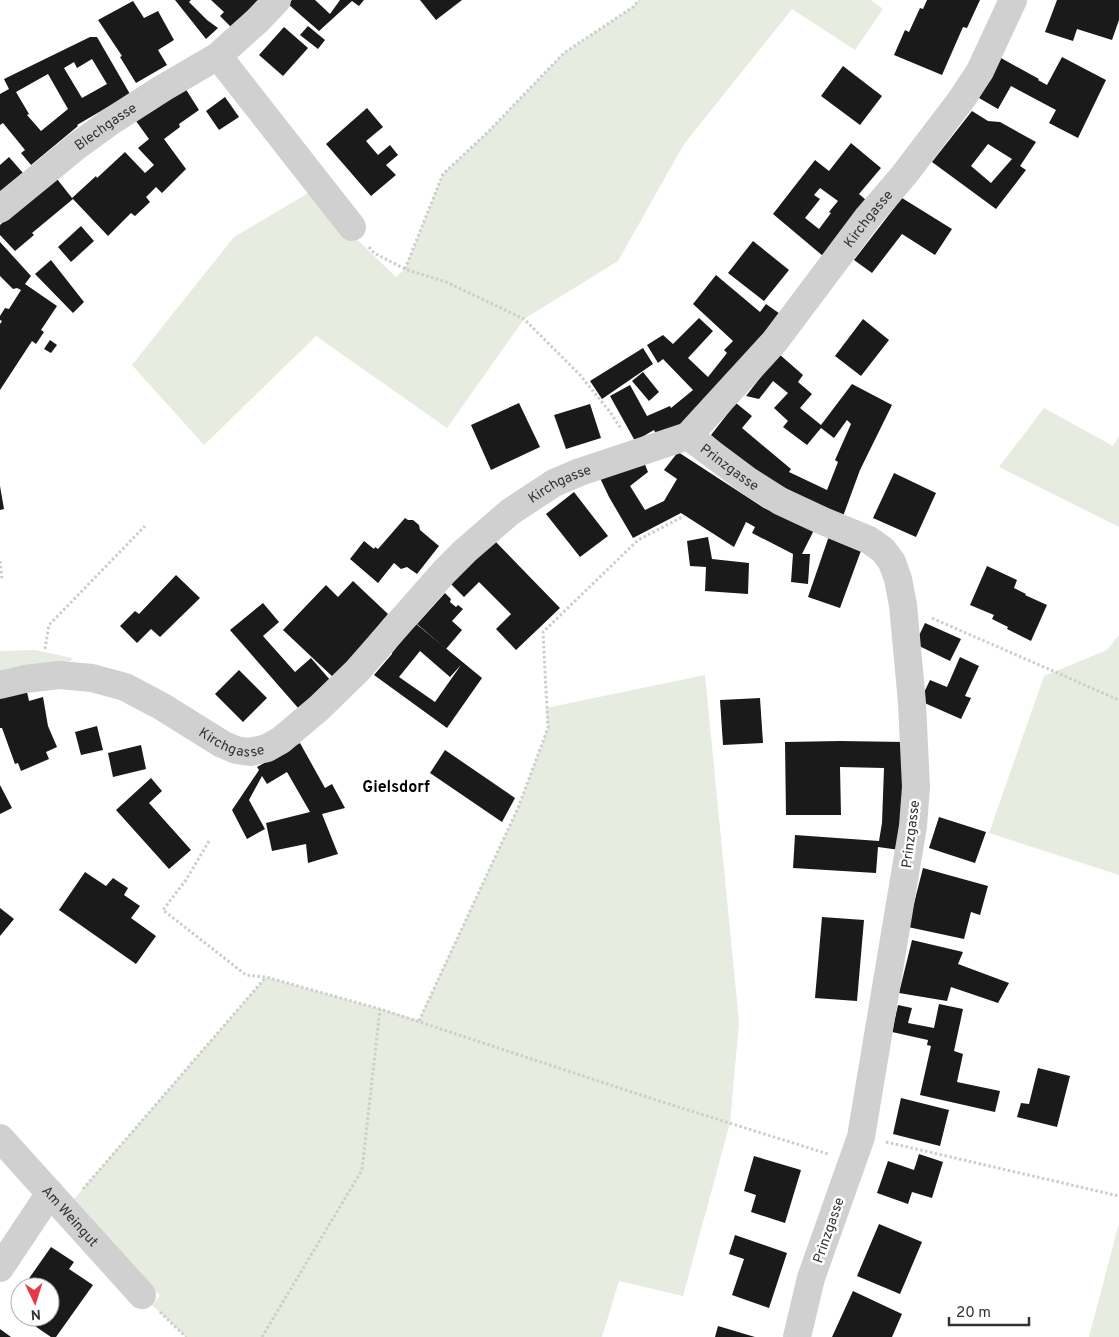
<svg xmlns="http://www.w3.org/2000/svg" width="1119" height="1337" viewBox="0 0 1119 1337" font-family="Overpass,sans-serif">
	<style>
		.green { fill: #e6ecdf }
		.building { fill: #1a1a1a; fill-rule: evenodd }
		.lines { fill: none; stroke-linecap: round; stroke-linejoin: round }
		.path { stroke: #cdcdcd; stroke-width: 3; stroke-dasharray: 2.5 2.5; stroke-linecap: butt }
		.minor { stroke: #d0d0d0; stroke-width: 28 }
		.labels { text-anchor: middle; stroke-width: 5; stroke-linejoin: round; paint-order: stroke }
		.street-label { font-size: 14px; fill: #333; stroke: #fff }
		.quarter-label { font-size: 16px; font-weight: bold; fill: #000; stroke: #fff }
	</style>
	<rect width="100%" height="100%" fill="#fff"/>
	<g class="green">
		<polygon points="639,0 871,0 883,9 855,50 792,9 684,144 618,261 524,319 447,428 316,336 204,445 132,365 234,237 315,189 342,225 396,277 405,269 443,174 488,132 564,53 633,7"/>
		<polygon points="1044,408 1113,446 1119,436 1119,527 999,467"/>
		<polygon points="1119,635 1119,875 989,833 1044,676 1107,650"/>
		<polygon points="35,650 72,658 71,661 0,673 0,651"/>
		<polygon points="705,675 739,1022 730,1123 683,1296 619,1281 602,1337 186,1337 152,1305 160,1296 74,1199 266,977 419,1020 518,808 548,728 546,708"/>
		<polygon points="1119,1223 1119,1337 1089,1337"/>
	</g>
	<g class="building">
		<polygon points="175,0 191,0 189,2 207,20 218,28 206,39"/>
		<polygon points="211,0 264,0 234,30 220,16 224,12"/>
		<polygon points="292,0 315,0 330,14 340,0 364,0 359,6 352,1 319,31 288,4"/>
		<polygon points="420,0 462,0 436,20"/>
		<polygon points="927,0 980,0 967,28 963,27 942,75 894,55 905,30 909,32 920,8 923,9"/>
		<polygon points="1057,0 1119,0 1119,20 1112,40 1077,29 1073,41 1045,32"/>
		<polygon points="133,1 144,18 158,11 174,40 158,50 167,65 136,83 120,57 122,56 98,20"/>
		<polygon points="308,26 325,40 318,49 300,35"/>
		<polygon points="284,27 308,48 283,76 259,55"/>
		<path d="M90 37H97L130 94 77 125 78 126 31 165 21 153 25 150 3 123 0 125V94L9 89 4 79ZM92 59 107 84 82 98 64 68 74 62 77 68ZM48 74 68 109 41 131 27 115 29 114 16 92Z"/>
		<polygon points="1062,57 1106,80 1078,138 1049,123 1056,110 1011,86 998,109 979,98 1001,58 1039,79 1038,80 1047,85"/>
		<polygon points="843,66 882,96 860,125 821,96"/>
		<polygon points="185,88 199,110 179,124 180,127 164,139 186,169 162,193 156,187 146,197 150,202 135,216 131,213 108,236 73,199 32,233 34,235 15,251 0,235 0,225 14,212 57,179 72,198 96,176 97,178 125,152 145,173 154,165 138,148 149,139 136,121"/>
		<polygon points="225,97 239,117 219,130 206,111"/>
		<polygon points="367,108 383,127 366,141 378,155 390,145 398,155 386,165 396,175 371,196 326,144"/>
		<path d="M972 111 988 121 1000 122 1036 142 1020 166 1026 170 996 209 932 162ZM988 144 1012 159 991 183 971 166Z"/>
		<path d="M851 143 881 168 859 194 867 201 823 256 773 214 815 160 829 171ZM820 188 838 201 829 212 831 213 819 229 805 218 820 199 814 195Z"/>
		<polygon points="9,157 23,173 0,193 0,165"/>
		<polygon points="902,198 952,229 935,255 902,234 872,273 854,260"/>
		<polygon points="81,226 94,241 71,262 58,247"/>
		<polygon points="753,241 789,270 764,301 728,273"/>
		<polygon points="0,242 31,276 25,284 57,306 41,330 44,332 36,344 32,341 0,390 0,324 2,321 0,320 0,316 5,308 9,309 21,290 17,288 13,289 0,276"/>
		<polygon points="51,260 84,302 73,313 35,274"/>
		<polygon points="716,275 760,312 766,304 783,316 685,424 658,437 654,430 635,441 610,396 630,385 647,416 670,406 671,408 693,390 663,359 658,363 647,345 663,335 673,344 699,318 713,331 688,358 708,377 727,353 724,350 733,341 693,304"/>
		<polygon points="863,319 889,340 861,376 835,356"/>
		<polygon points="50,340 57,345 51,353 44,349"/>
		<polygon points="643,348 653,364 602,399 590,381"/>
		<polygon points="779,354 803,375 798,382 812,394 800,408 821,425 852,384 892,405 860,470 842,519 752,470 711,435 736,403 752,416 742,428 791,469 789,472 827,490 838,462 835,460 851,424 847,420 834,438 821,428 807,445 783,427 788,421 774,408 788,393 773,381 759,399 746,396"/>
		<polygon points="643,372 659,392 649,401 632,381"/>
		<polygon points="519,403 540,447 491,470 471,425"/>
		<polygon points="590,404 601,438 566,449 554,415"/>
		<polygon points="678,452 764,508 814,530 802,554 810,554 808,584 791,582 793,554 752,533 755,527 746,522 734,547 681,513 633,538 609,497 600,478 644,462 648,472 630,486 645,510 664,501 677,479 664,470"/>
		<polygon points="894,473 936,493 916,537 873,518"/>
		<polygon points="0,486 4,509 0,510"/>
		<polygon points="574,492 608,536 580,557 546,514"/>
		<polygon points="405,518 408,520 413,520 419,525 420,530 439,546 417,574 407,567 401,569 394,563 378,583 350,559 364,541 374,549 375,547 378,549"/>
		<polygon points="829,536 862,548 840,608 808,597"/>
		<polygon points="708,537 712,559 749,563 748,594 705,591 706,567 690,566 687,541"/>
		<polygon points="494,540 560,608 516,650 496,629 511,614 479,582 464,597 450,583"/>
		<polygon points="987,566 1017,580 1014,588 1026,594 1025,595 1047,605 1031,641 1007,629 1008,627 992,619 994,615 970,605"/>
		<polygon points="176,575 200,598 160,637 151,629 137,643 120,626 135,611 139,614"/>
		<polygon points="353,581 388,614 334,678 283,630 326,585 338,597"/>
		<polygon points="445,593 451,599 450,602 456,607 458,605 463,609 452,621 462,630 446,649 417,624"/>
		<polygon points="263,603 279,622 263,636 295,672 311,658 331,681 299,709 230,630"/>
		<path d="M415 623 482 678 447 728 374 675 392 654V653ZM420 651 450 677 461 665 435 702 399 677Z"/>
		<polygon points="925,623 961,639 950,661 915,644"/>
		<polygon points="960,657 979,666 965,696 971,698 961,719 920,701 930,680 947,687"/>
		<polygon points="239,670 267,698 243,722 215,694"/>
		<polygon points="27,692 29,701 43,697 48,726 57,747 46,752 49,759 21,771 18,763 15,764 2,728 0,728 0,698"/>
		<polygon points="760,698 763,743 723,745 720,700"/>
		<polygon points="97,726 103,750 81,755 75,732"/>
		<polygon points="840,741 906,742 900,850 878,847 876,873 793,868 795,835 879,841 882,823 884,768 840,767 841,815 786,815 785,742"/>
		<polygon points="300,743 325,788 332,784 345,808 322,814 338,854 308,863 306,844 272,851 266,823 310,812 287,772 267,784 262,776 249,800 265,829 247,839 232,810 259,770 257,767"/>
		<polygon points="141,745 146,769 113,777 108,753"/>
		<polygon points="445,750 515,798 502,822 430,773"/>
		<polygon points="151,778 162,791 149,803 191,850 169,869 116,810"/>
		<polygon points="0,785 12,808 0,814"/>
		<polygon points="939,817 986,832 975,863 929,848"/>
		<polygon points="923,868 988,886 980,915 971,912 964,939 908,927"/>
		<polygon points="85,872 106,886 113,878 128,888 124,895 140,906 131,918 156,936 136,964 59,910"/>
		<polygon points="0,908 14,919 0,936"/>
		<polygon points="822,917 864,920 857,1001 815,998"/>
		<polygon points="912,940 963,952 958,964 1009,983 998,1003 951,987 947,1001 899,993"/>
		<polygon points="939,1004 963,1009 954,1051 963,1054 957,1082 1000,1091 995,1112 920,1095 931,1046 927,1045 928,1040 892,1032 898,1005 912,1008 908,1023 934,1028"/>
		<polygon points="1038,1068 1070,1076 1057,1127 1017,1117 1021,1103 1029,1104"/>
		<polygon points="901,1098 949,1110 940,1146 893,1134"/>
		<polygon points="919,1154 943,1162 932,1198 912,1192 908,1204 877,1193 888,1161 914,1170"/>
		<polygon points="754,1156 801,1170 785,1223 751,1212 756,1195 744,1191"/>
		<polygon points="879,1224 922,1242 900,1294 857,1276"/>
		<polygon points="735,1235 787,1253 769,1308 732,1295 744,1259 729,1254"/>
		<polygon points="51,1247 74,1262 69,1269 93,1285 56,1337 51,1337 26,1320 28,1317 50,1317 50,1287 23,1287"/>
		<polygon points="20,1291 20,1307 13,1301"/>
		<polygon points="853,1291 902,1314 892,1337 832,1337"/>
		<polygon points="718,1326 755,1337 715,1337"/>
		<polygon points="0,1329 11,1337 0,1337"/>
	</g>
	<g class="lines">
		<g class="path">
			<polyline points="369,247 374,253 405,269 446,282 524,319 580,375 610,412 622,430"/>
			<polyline points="405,269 443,174 488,132 564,53 633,7 639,0"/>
			<polyline points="0,561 2,579"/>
			<polyline points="932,618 1119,700"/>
			<polyline points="45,649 49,625 145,526"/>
			<polyline points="209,841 186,880 163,910 246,975 266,977 380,1009 650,1098 828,1154"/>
			<polyline points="419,1021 518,808 548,728 543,632 638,540 684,516"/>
			<polyline points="886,1142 1119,1196"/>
			<polyline points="83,1189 266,977"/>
			<polyline points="160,1312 186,1337"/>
			<polyline points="262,1337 362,1170 380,1009"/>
		</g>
		<g class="minor">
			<polyline points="218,56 352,227"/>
			<path id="s1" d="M0 209 77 146 110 122 163 88 218 56 257 21 277 0"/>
			<path id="s2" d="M688 436 747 480 780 501 823 521 869 540 883 550 892 562 898 579 903 605 912 703 916 787 913 826 861 1137 811 1278 797 1337"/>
			<path id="s3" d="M0 685 25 679 59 675 92 678 125 687 161 706 222 744 236 750 250 752 267 748 281 740 319 708 357 671 444 572 465 551 510 512 554 483 580 472 688 436 775 341 868 217 904 175 961 100 980 71 1013 0"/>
			<path id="s4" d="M0 1138 142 1295"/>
			<polyline points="0,1268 50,1193"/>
		</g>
	</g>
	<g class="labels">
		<g class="street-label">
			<text dy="5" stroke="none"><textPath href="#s1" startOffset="134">Blechgasse</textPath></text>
			<text dy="5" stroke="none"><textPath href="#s3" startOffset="1104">Kirchgasse</textPath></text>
			<text dy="5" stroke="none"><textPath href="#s2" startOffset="52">Prinzgasse</textPath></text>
			<text dy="5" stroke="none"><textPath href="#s3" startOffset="684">Kirchgasse</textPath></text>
			<text dy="5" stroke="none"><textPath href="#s3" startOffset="249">Kirchgasse</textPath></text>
			<text transform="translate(910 834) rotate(-83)" y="5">Prinzgasse</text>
			<text dy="5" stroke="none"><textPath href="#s4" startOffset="105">Am Weingut</textPath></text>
			<text transform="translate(828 1230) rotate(-71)" y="5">Prinzgasse</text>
		</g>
		<g class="quarter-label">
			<text x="396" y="792">Gielsdorf</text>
		</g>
	</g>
	<g transform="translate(35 1302) rotate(176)"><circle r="24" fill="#ffffff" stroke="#adadad"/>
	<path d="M0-4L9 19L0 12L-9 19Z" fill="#e63946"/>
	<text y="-8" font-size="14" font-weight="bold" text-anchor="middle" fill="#333333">N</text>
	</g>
	<path d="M949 1317v8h80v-8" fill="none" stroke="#333333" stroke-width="2.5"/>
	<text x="956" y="1317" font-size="15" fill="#333333" stroke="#ffffff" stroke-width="4" paint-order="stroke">20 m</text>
</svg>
